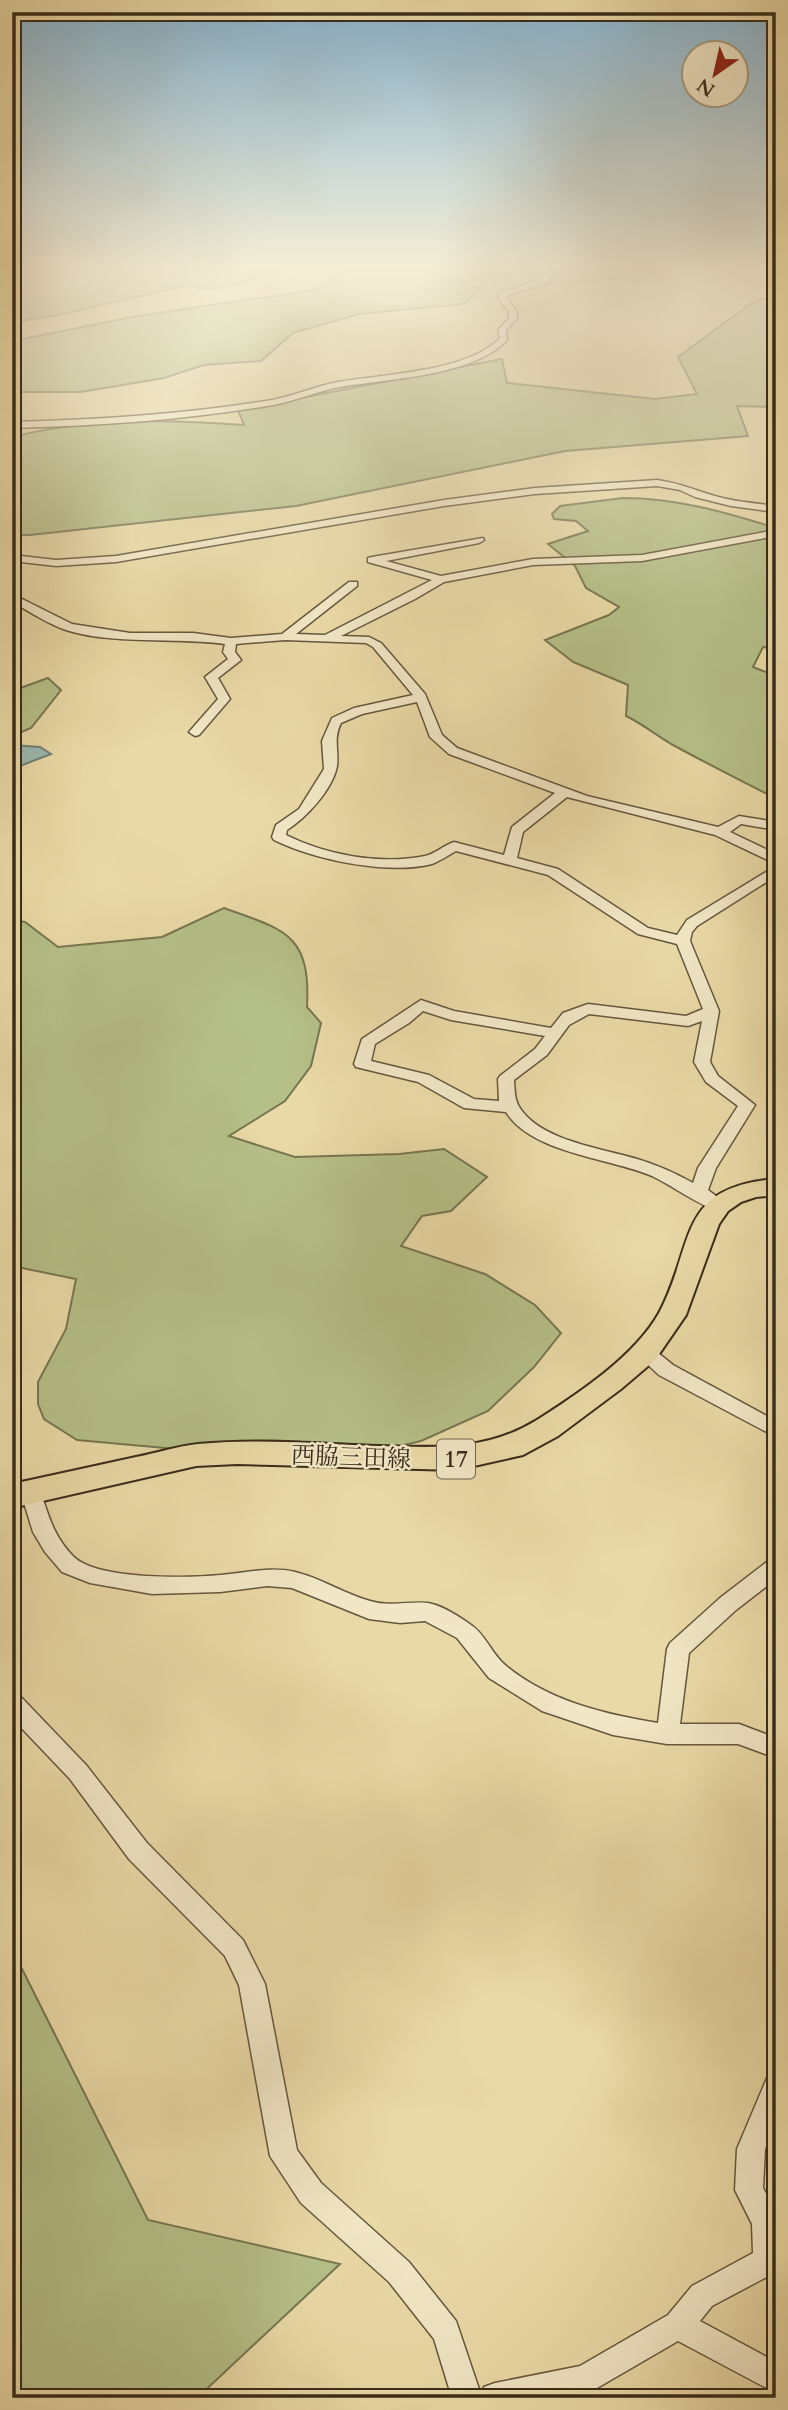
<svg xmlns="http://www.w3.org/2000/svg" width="788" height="2410" viewBox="0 0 788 2410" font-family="Cardo,'Noto Serif JP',serif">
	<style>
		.green { fill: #b5bf88; stroke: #777651; stroke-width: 2 }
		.water { fill: #9ab9b0; stroke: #738174; stroke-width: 2 }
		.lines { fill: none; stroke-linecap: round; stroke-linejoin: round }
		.minor-casing { stroke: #65573d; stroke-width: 3 }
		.primary-casing { stroke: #392c1a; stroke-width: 4 }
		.minor { fill: #f1e6c5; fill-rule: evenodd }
		.primary { fill: #e9d9a6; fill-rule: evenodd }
		.labels { text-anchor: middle; stroke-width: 5; stroke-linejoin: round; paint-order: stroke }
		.shield { fill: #f1e6c5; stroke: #70644d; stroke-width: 2 }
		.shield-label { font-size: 23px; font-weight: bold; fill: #392c1a }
		.street-label { font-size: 24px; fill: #392c1a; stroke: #f1e6c5 }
	</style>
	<rect width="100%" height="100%" fill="#e9d9a6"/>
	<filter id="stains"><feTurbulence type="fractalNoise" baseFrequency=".00286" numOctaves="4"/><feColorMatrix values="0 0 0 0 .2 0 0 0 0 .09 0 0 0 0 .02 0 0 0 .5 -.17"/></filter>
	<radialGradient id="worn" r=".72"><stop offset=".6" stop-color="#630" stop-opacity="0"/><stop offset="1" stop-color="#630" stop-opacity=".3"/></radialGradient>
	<g class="green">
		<path d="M12 270H269C246 283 213 294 188 285L54 316 12 322Z"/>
		<polygon points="349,270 447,270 447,274 481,289 464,304 359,314 293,333 261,361 204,365 164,378 81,392 12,392 12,341 132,317 314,290"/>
		<polygon points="557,270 661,270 654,274 542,286"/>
		<path d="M776 295V407L737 406 748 436 565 451 296 506 30 535H12V437C87 418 167 419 244 425L238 410 502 359 507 383 655 399 697 394 678 357 750 304Z"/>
		<path d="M623 498C676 498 725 512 776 528V649L763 647 753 667 776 676V795L767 794C736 778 704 762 673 745 657 736 643 724 626 716L628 685 573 662 545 640 609 615 619 607 586 588 575 566 548 544 588 531 576 521 554 519 552 514 560 506Z"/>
		<polygon points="48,678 61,690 31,728 12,736 12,691"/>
		<path d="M224 908C284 930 311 933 307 1007L321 1023 311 1066 285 1101 229 1136 295 1157 399 1154 444 1149 487 1177 451 1211 422 1216 401 1246 485 1274 535 1305 561 1333 534 1367 488 1411 421 1441 360 1455 176 1449 77 1440 44 1419 38 1404V1382L66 1329 76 1279 12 1266V920L25 922 58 947 162 937Z"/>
		<polygon points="12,1949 148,2220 340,2264 197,2398 12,2398"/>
	</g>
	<polygon class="water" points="12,745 40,747 51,754 12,769"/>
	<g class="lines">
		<g class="minor-casing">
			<g id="minor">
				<path d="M545 270H553L546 283 506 296 517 312V318L506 330 507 340C474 376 387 379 340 387 317 391 296 401 273 405 187 420 99 426 12 428V422C99 420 186 414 272 400 294 396 316 386 338 382 383 374 468 372 500 338L498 330 509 318V312L498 298 500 293 540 279Z"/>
				<path d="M657 480C678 483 686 487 705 493 728 501 752 503 776 506V512L731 506 695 497 680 490 657 486 535 494 444 506 116 562 56 566 12 561V555L56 560 116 556 444 500 535 488Z"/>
				<path d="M776 530V536L642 561 533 565 444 582 415 599 341 636 369 637 381 643 425 694 442 735 457 748 587 796 718 827 739 816 776 822V830L741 824 730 832 776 854V864L715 835 567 797 523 832 517 858 558 869 648 928 677 935 687 920 776 866V876L697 926 692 932 690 941 719 1011 710 1062 718 1076 755 1105 716 1168 708 1190 728 1205 719 1211C698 1205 673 1186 652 1176 610 1158 531 1153 506 1112L464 1108 418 1082 356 1067 354 1064 362 1039 421 1000 454 1011 551 1028 563 1013 588 1004 686 1016 703 1009 677 944 638 934 548 875 456 851C449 855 440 861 432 864 387 875 315 860 274 840L272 837 276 825 299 809 324 769 322 741 332 718 354 708 413 695 373 647 366 643 285 640 236 644 235 652 241 660 218 678 230 699 199 735 195 736 189 732 218 699 205 677 228 659 223 652 225 644C176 637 112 645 66 630 48 624 29 611 12 602V594L72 624 130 633H193L231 638 282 634 349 582H357V586L296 634 325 635 432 580 368 562V558L372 557 483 538 484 540 479 543 386 561 441 576 533 559 642 555ZM417 702 430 737 449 754 555 793 512 827 504 855 454 842C444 845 435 854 425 856 380 865 326 855 286 835L287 830C306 818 333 789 337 766 339 750 333 739 341 723L362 714ZM423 1011 451 1020 545 1036 535 1049 500 1076 498 1079 499 1101 474 1099 429 1075 371 1061 375 1044 409 1023ZM589 1014 688 1026 702 1021 694 1062 706 1082 738 1106 698 1168 693 1183C675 1173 657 1165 637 1159 604 1149 544 1141 522 1111 514 1101 515 1092 514 1080L547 1055 569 1025Z"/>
				<polygon points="645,1346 652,1348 673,1365 776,1421 776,1437 659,1375 635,1353 638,1348"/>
				<path d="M31 1485 38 1488 41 1493C49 1518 55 1539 75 1558 100 1580 188 1578 221 1575 246 1573 271 1566 295 1572 321 1578 344 1594 370 1601 389 1607 408 1601 428 1603 441 1605 460 1617 471 1625 485 1634 492 1654 505 1665 548 1701 604 1714 658 1723L667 1649 670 1643 720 1598 768 1561 776 1559V1579L736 1610 689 1653 680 1724H739L776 1738V1758L738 1744H667L613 1735 542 1711 489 1678 457 1638 425 1621 400 1623 369 1619 292 1588 267 1586 220 1592 152 1594 90 1583 62 1572 45 1552 33 1532 21 1493 24 1488Z"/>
				<polygon points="12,1694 20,1696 86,1765 147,1843 243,1940 265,1984 297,2150 321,2183 409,2262 456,2321 481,2395 484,2387 495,2383 580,2366 668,2315 692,2286 753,2253 752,2224 735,2190 737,2149 767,2078 776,2074 776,2121 765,2149 763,2188 776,2212 776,2272 712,2306 700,2321 776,2362 776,2393 678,2341 585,2395 571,2398 452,2398 434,2339 389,2282 301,2203 270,2156 239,1985 225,1956 129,1859 70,1779 12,1718"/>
			</g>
		</g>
		<g class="primary-casing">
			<path id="primary" d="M776 1179V1195L756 1197 741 1202 728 1211 719 1224 686 1315 655 1360 621 1389 558 1436 523 1455 456 1470 237 1464 196 1466 12 1508V1484C54 1475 95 1466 136 1457 157 1453 178 1446 198 1444 258 1438 319 1444 378 1446 436 1447 485 1452 537 1420 578 1394 635 1356 659 1313 696 1244 675 1187 776 1179Z"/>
		</g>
		<use href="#minor" class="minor"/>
		<use href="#primary" class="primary"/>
	</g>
	<linearGradient id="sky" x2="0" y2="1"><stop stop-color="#89b6d2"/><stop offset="0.44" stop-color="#f5eed7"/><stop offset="1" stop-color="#f5eed7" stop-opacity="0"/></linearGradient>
	<rect width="788" height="607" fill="url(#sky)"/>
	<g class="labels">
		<rect class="shield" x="437" y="1439.5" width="38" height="39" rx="5"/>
		<g class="shield-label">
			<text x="456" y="1467">17</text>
		</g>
		<g class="street-label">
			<text transform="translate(351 1457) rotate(2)" y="8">西脇三田線</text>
		</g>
	</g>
	<rect width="788" height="2410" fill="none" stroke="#e9d9a6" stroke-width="42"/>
	<rect x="14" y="14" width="760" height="2382" fill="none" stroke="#392c1a" stroke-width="3.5"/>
	<rect x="21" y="21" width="746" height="2368" fill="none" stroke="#392c1a" stroke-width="2"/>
	<g transform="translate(715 74) rotate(214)"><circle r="33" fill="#f1e6c5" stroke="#a79c81" stroke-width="2"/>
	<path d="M0-5L12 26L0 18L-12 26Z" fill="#8f2418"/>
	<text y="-10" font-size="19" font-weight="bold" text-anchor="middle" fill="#392c1a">N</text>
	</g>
	<rect width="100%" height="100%" filter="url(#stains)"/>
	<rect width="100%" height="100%" fill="url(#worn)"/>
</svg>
